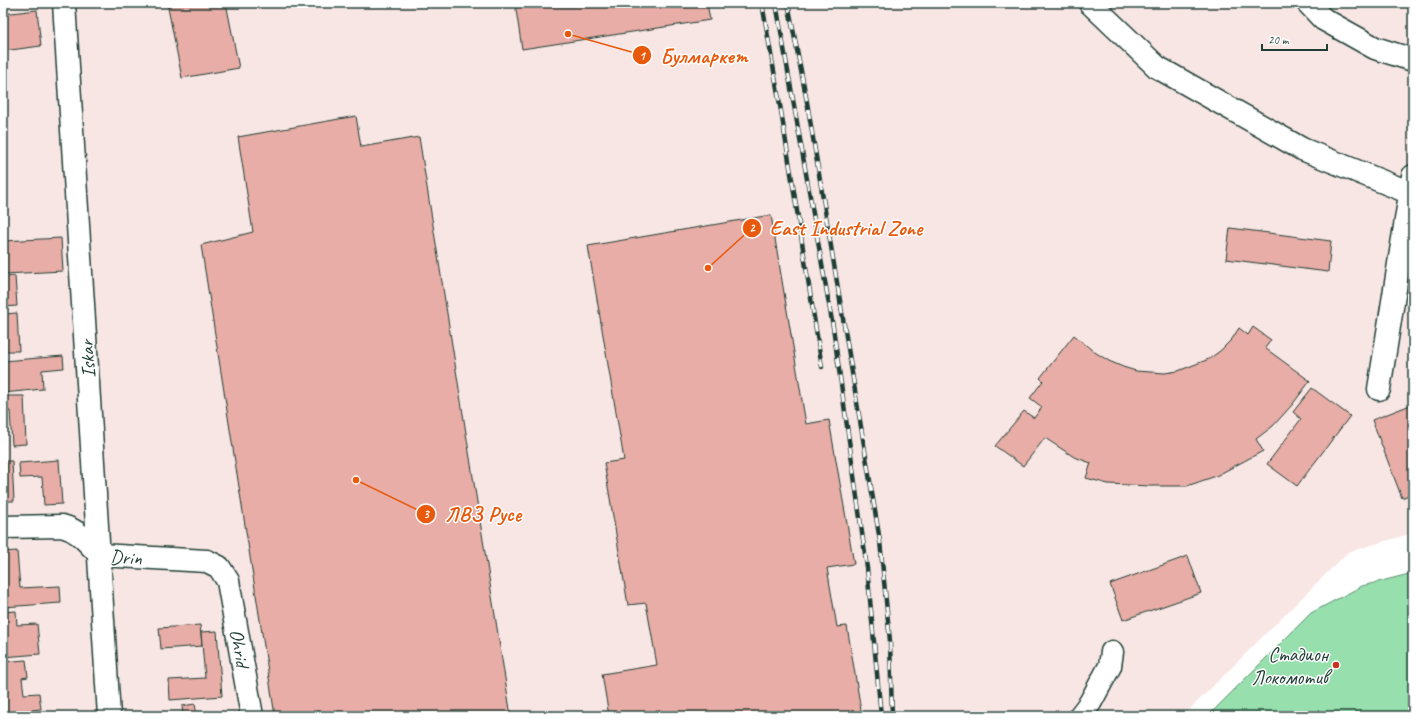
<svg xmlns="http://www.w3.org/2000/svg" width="1416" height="719" viewBox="0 0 1416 719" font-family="Caveat,sans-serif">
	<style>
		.built { fill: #f8e6e4 }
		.green { fill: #97e0ae; stroke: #5b8e71 }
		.building { fill: #e7ada6; stroke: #1f3d34 }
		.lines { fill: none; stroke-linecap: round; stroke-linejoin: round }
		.minor-casing { stroke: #1f3d34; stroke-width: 25 }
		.minor { stroke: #fff; stroke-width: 22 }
		.rail-casing { stroke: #1f3d34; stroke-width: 4.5 }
		.rail { stroke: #fff; stroke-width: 3; stroke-dasharray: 9; stroke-linecap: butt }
		.poi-dot { fill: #c8321e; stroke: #fff; stroke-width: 1.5 }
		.labels { text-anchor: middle; stroke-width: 3; stroke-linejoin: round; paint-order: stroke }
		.street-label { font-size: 20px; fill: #1f3d34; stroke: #fff }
		.poi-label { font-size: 20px; fill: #1f3d34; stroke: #fff; text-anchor: end }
		.leader { fill: none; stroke: #e8590c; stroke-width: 1.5 }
		.callout-dot { fill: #e8590c; stroke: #fff; stroke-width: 1.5 }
		.mark-label { font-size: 12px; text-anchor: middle; font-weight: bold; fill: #fff }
		.callout-label { font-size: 21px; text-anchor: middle; font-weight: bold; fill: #e8590c; stroke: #fff; stroke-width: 3; stroke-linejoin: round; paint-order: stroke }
	</style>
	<rect width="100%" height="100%" fill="#fff"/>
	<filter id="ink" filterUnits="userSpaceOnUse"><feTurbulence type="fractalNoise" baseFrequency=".025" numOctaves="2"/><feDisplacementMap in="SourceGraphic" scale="8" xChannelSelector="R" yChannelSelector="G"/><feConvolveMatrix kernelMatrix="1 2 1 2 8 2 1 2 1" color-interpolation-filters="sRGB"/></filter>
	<g filter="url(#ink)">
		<polygon class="built" points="3,3 1413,3 1413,533 1348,552 1183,716 3,716"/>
		<polygon class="green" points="1413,573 1413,716 1208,716 1311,613 1362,586"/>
		<g class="building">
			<polygon points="167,3 226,3 239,68 182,78"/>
			<polygon points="515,3 707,3 710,20 522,49"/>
			<polygon points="37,10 41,46 3,51 3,14"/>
			<polygon points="356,116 361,147 419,137 511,716 275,716 201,245 253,232 238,137"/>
			<polygon points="771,215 806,424 829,420 854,564 827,568 837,627 847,626 862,716 609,716 602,674 657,665 646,603 628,605 604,463 624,460 588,246"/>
			<polygon points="1230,228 1331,241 1328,272 1226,259"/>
			<polygon points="61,238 63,271 4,274 3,241"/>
			<polygon points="15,276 17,306 3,307 3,277"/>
			<polygon points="17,313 19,351 4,351 3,314"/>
			<polygon points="1253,327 1271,340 1265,348 1310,381 1292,405 1273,426 1256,439 1263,451 1216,476 1187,486 1150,486 1108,484 1086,478 1091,463 1074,457 1045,438 1023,466 995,446 1024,411 1034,418 1042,407 1030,398 1043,381 1040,378 1074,335 1093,351 1109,361 1123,367 1136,371 1165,373 1178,371 1209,359 1220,351 1232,339 1239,328 1248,335"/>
			<polygon points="63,356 64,368 42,370 43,389 3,393 3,361"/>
			<polygon points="1312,388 1350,416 1297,486 1267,464 1301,419 1293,412"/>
			<polygon points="3,396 24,396 26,444 12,445 10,411 3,411"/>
			<polygon points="1413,404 1413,493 1402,498 1372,420"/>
			<polygon points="59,460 62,504 44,505 42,477 20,478 19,463"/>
			<polygon points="3,461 12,461 14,501 3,501"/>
			<polygon points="17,551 20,588 60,586 61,603 3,607 3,552"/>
			<polygon points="1188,556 1201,593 1123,620 1110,584"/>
			<polygon points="16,611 17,625 37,624 40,654 3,657 3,612"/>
			<polygon points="200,625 202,646 161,649 159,628"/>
			<polygon points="217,631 222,696 170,700 169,680 205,678 201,632"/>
			<polygon points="26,660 28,677 22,678 24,694 39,693 41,709 3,713 3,662"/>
			<polygon points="195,704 197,716 183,716 182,706"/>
			<polygon points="58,714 58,716 38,716 38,715"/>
		</g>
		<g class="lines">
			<g class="minor-casing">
				<g id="minor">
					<polyline points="64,3 109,716"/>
					<polyline points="1090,3 1157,67 1302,149 1413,194"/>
					<polyline points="1308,3 1323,19 1375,48 1413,60"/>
					<polyline points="1379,389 1413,176"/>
					<path d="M3 527 62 526C79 530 88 543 100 555L207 561 219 567 228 581 252 716"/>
					<polyline points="1080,716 1090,703 1110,666 1112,652"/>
				</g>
			</g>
			<use href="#minor" class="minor"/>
			<g class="rail-casing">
				<g id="rail">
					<polyline points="762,3 781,111 822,367"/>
					<polyline points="776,3 833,327 867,568 881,716"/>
					<polyline points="788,3 807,102 880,541 890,641 892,716"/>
				</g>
			</g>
			<use href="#rail" class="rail"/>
		</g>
	</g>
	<circle class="poi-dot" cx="1336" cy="665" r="4"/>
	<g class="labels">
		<g class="street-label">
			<text transform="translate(87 359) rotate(-94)" y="7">Iskar</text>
			<text transform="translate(126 557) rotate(3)" y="7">Drin</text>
			<text transform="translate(240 648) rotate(80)" y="7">Ohrid</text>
		</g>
		<g class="poi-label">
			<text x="1328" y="661">Стадион<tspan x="1328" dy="23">Локомотив</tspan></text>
		</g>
	</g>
	<path class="leader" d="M568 34L642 55M708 268L752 228M356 480L426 514"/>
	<g class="callout-dot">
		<circle cx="568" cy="34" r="4"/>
		<circle cx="708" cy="268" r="4"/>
		<circle cx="356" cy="480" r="4"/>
		<circle cx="642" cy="55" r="10"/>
		<circle cx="752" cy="228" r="10"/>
		<circle cx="426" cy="514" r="10"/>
	</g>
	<g class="mark-label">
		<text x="642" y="60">1</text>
		<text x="752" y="232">2</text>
		<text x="426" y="518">3</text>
	</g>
	<g class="callout-label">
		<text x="704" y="63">Булмаркет</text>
		<text x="846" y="235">East Industrial Zone</text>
		<text x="483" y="521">ЛВЗ Русе</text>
	</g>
	<rect width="1416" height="719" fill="none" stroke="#fff" stroke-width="16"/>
	<rect x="8" y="8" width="1400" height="703" fill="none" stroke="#1f3d34" stroke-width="1.5" filter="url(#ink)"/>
	<path d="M1262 44v6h65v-6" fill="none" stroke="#1f3d34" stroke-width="2"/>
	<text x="1268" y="44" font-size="12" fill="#1f3d34" stroke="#ffffff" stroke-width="3" paint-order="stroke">20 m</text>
</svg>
